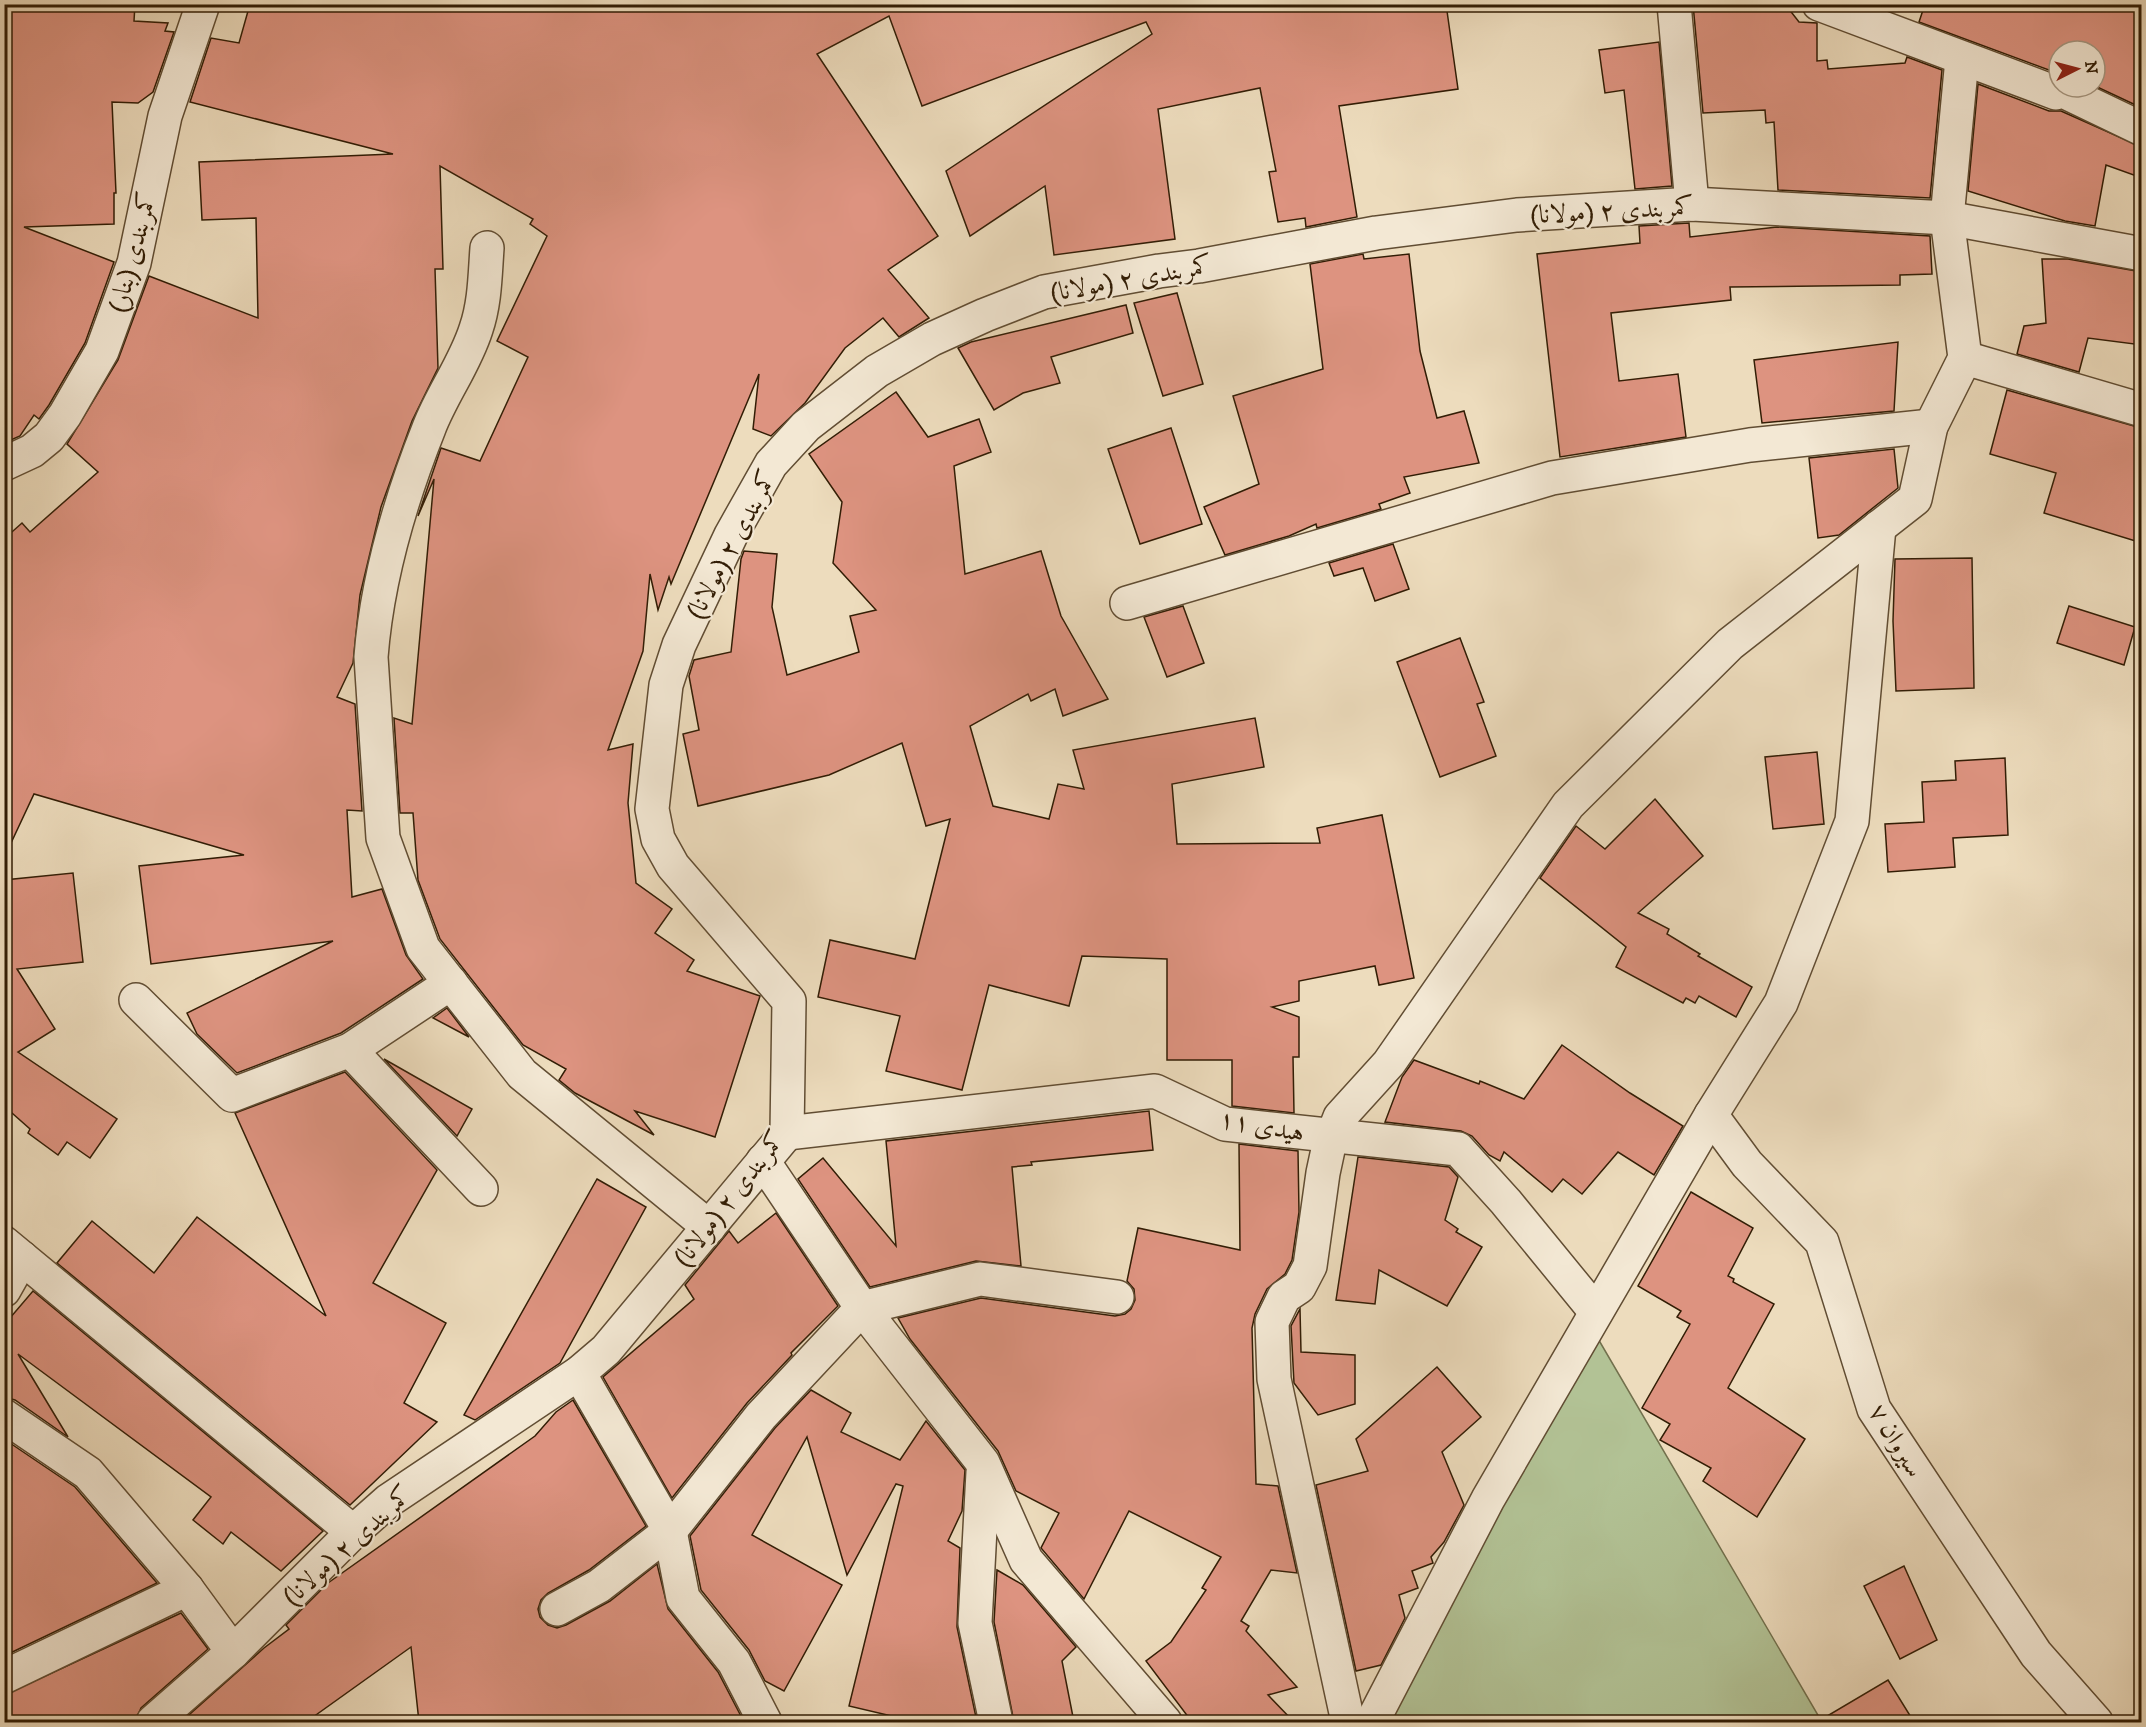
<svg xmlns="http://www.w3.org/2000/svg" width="2146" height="1727" viewBox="0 0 2146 1727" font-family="'IM FELL DW Pica',Amiri,serif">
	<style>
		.green { fill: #b2c295; stroke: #72704d; stroke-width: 1.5 }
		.building { fill: #dd9380; stroke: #321d05; stroke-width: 1.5 }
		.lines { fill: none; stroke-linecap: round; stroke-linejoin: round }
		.minor-casing { stroke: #614d33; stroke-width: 36 }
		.tertiary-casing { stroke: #614d33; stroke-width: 36 }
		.minor { stroke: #f3e8d4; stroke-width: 33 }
		.tertiary { stroke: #f3e8d4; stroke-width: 33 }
		.labels { text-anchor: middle; stroke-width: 4.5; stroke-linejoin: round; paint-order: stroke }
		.street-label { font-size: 26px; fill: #321d05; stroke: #f3e8d4 }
	</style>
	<rect width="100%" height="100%" fill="#eddcbd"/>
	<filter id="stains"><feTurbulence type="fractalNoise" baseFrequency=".00333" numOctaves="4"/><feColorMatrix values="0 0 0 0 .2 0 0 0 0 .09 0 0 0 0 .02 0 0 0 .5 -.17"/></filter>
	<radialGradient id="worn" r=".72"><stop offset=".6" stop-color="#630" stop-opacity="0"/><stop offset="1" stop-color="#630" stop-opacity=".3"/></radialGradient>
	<polygon class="green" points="1590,1325 1822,1722 1375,1722"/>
	<g class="building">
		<polygon points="4,4 135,4 134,21 168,23 165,31 174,32 153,92 138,103 112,102 116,193 114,193 114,224 24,227 114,262 85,343 49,405 39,419 34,415 20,436 4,443"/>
		<polygon points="250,4 1446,4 1458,89 1339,106 1357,217 1306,227 1305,218 1278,222 1269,172 1276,171 1260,88 1158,109 1175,239 1054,255 1045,186 970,236 946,171 1152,34 1146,22 922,106 889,16 817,54 938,236 888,270 929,318 899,337 883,318 845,348 805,403 771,436 753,429 759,374 671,584 669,577 658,610 650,574 643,651 608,750 633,744 628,803 636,883 672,909 655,933 694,960 687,971 760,996 715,1137 635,1111 654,1135 575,1093 559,1080 566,1069 523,1045 440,939 418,880 413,813 400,813 394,718 412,724 434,479 418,516 441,448 480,461 528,357 497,341 547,236 530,224 533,219 440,166 443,269 435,269 438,368 412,421 381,507 360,595 353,663 337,697 355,704 362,811 347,810 352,897 382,889 406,955 423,979 341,1033 237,1073 197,1034 187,1013 333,941 151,964 139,866 244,855 34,794 4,858 4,539 22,523 30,532 98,472 67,444 118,360 149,276 258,318 256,218 202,220 199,162 393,154 190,102 211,38 239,43"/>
		<polygon points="1693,4 1785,4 1799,22 1817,23 1817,61 1827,60 1828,69 1905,63 1907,57 1942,70 1930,198 1778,190 1774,122 1766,123 1765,110 1703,113"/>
		<polygon points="1925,4 2142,4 2142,108 2095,86 2095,51 2059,51 2059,73 2057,73 1919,22"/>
		<polygon points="1659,42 1672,186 1635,189 1624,90 1605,93 1599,50"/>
		<polygon points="1978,84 2049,111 2061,111 2142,147 2142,178 2106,165 2095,226 2065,221 1968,191"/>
		<polygon points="1689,223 1690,237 1777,227 1930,236 1932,274 1900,275 1900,285 1730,287 1731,300 1611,313 1619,381 1678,374 1686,437 1560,457 1537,254 1640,243 1639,226"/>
		<polygon points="1363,254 1364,259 1409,254 1420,351 1437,418 1464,411 1479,463 1404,477 1410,493 1379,504 1381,509 1317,528 1316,524 1289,536 1225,555 1204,507 1259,484 1233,396 1323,369 1310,264"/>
		<polygon points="2042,259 2068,259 2142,272 2142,345 2088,338 2079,372 2017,354 2024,326 2046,323"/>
		<polygon points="1177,293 1203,384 1163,396 1134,303"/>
		<polygon points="1126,305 1133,333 1051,357 1060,383 1023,393 994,410 958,348 971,342"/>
		<polygon points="1898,342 1894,411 1762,423 1754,360"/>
		<polygon points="2007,390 2141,428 2135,457 2142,458 2142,543 2044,513 2056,473 1990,454"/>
		<polygon points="896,392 928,437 979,419 991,452 954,466 965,574 1041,551 1061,616 1108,699 1063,716 1055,689 1031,701 1028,694 970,726 993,806 1049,819 1058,784 1084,789 1073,750 1255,718 1264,767 1172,784 1177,844 1320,843 1317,828 1382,815 1414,978 1379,985 1375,966 1299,981 1299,1001 1272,1007 1299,1017 1299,1057 1293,1057 1294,1113 1232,1106 1232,1060 1167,1060 1167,959 1082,956 1069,1006 989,985 962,1090 886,1071 900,1016 818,997 830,940 915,959 950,819 926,826 902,743 829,775 698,806 683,734 699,730 689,676 694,660 731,652 741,559 744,551 777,554 772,607 787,675 859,652 850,616 876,610 833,563 842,502 809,454"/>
		<polygon points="1171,428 1202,524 1140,544 1108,449"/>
		<polygon points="1894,449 1898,488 1839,535 1818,538 1809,458"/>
		<polygon points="1393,544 1409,589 1375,601 1363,568 1334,576 1329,563"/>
		<polygon points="1972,558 1974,688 1896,691 1893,621 1895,559"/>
		<polygon points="1183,606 1204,663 1167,677 1144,617"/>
		<polygon points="2069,606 2135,627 2124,665 2057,643"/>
		<polygon points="1460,638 1484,702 1477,704 1496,756 1440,777 1397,662"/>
		<polygon points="1817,752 1824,824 1773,829 1765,757"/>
		<polygon points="2005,758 2008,835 1953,838 1955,867 1888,872 1885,824 1924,822 1922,782 1956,780 1955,761"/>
		<polygon points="1655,799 1703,856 1638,913 1669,929 1667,934 1700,954 1698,956 1752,987 1736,1017 1699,996 1695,1003 1686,998 1683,1003 1616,967 1626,947 1540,878 1576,826 1605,849"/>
		<polygon points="73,873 83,962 17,969 55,1029 18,1052 117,1119 90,1158 67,1142 58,1155 28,1133 30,1129 4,1106 4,880"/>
		<polygon points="447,1008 469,1037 433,1018"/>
		<polygon points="1562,1045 1630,1093 1683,1126 1654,1175 1618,1152 1582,1194 1563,1179 1552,1192 1504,1152 1500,1161 1489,1155 1472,1136 1461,1131 1385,1122 1402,1077 1414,1060 1479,1084 1480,1081 1524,1099"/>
		<polygon points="384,1059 472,1109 457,1136"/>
		<polygon points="345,1072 437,1170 373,1283 446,1323 404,1403 437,1422 350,1505 57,1263 92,1221 154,1273 197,1217 326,1316 235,1113"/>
		<polygon points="1149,1111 1153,1150 1031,1162 1032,1165 1012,1167 1021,1266 976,1261 870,1287 798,1179 823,1158 896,1246 886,1141"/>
		<polygon points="1239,1144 1298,1151 1299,1212 1292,1260 1285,1274 1267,1289 1255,1314 1252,1328 1256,1484 1278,1486 1297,1573 1271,1570 1241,1621 1249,1626 1246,1631 1297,1687 1268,1695 1294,1722 1192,1722 1146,1661 1171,1642 1206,1590 1202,1588 1221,1557 1129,1511 1084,1599 1041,1548 1059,1513 1016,1491 998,1451 910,1339 898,1318 981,1298 1115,1316 1125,1314 1131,1309 1135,1300 1134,1289 1127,1281 1138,1228 1240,1250"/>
		<polygon points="1358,1157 1449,1167 1458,1177 1445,1220 1458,1229 1456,1232 1482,1247 1447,1306 1379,1270 1375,1304 1336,1300"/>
		<polygon points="597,1179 646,1207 560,1363 475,1420 464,1415"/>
		<polygon points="1691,1192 1753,1228 1728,1276 1734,1279 1733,1282 1774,1304 1728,1388 1805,1439 1757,1517 1703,1481 1711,1468 1660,1440 1670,1424 1642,1408 1690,1324 1677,1317 1681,1311 1638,1286"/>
		<polygon points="776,1213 838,1306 791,1353 792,1355 747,1403 672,1498 603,1377 694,1299 685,1285 729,1231 738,1243"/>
		<polygon points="33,1291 323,1531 281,1571 231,1532 223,1544 193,1520 211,1497 18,1354 68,1437 15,1400 4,1397 4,1325"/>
		<polygon points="1300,1309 1301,1352 1355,1355 1355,1404 1318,1415 1294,1383 1291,1326"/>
		<polygon points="1437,1367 1481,1417 1442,1452 1464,1505 1444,1542 1431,1557 1433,1563 1412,1571 1418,1588 1399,1595 1405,1618 1381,1665 1356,1671 1316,1485 1368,1471 1356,1439"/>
		<polygon points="811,1390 851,1413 841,1432 900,1460 926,1421 965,1470 962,1511 948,1541 960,1548 957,1627 977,1722 917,1722 849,1706 903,1486 896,1484 847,1575 807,1437 752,1535 842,1585 784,1691 765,1681 749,1650 701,1590 690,1536 775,1428"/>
		<polygon points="573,1400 646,1526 589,1570 548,1593 541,1600 538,1609 540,1617 548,1625 557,1628 566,1625 610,1601 657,1564 668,1609 718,1672 744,1722 419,1722 411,1647 306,1722 181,1722 264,1648 289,1629 286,1625 328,1583 535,1436 556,1412"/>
		<polygon points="4,1439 75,1487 157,1583 4,1656"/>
		<polygon points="1904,1566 1937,1640 1900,1659 1864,1586"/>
		<polygon points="997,1570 1023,1585 1076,1647 1062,1661 1074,1722 1014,1722 994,1622"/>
		<polygon points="181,1613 208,1649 141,1708 135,1722 4,1722 4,1695"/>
		<polygon points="1888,1680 1914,1722 1817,1722"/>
	</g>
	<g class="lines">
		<g class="minor-casing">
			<g id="minor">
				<polyline points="1674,4 1692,204"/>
				<polyline points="1819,4 2056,93 2063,91 2142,129"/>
				<path d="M487 248C485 275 485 303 476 329 465 364 442 394 429 428 400 501 377 579 371 657L383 838 423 948 522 1074 709 1227"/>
				<polyline points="1965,358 2142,410"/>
				<polyline points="1127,603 1552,478 1750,445 1931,426"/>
				<polyline points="136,1000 232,1095 350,1050 451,983"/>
				<polyline points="350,1050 481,1189"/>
				<polyline points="1711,1115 1747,1164 1822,1242 1874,1409 2036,1654 2096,1722"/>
				<polyline points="787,1133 1155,1091 1225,1124 1458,1149 1506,1202 1596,1312"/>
				<polyline points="763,1161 862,1308 983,1463 1026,1560 1165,1722"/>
				<polyline points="4,1243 353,1532"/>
				<polyline points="4,1290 22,1258"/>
				<polyline points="579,1373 670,1531 683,1598 734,1662 765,1722"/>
				<polyline points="4,1416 88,1473 187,1589 233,1652"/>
				<polyline points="983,1472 975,1623 996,1722"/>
				<polyline points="557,1609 599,1586 670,1531 761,1416 862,1308 980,1279 1117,1297"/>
				<polyline points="4,1677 187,1589"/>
				<polyline points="1348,1722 1274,1379 1272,1322 1284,1297 1299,1287 1310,1266 1323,1173 1329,1145 1340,1117 1389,1063 1568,805 1730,644 1915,499 1931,426 1965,358 1947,218 1962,59"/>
				<polyline points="1372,1722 1488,1499 1711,1115 1781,1003 1852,821 1879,527"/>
			</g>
		</g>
		<g class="tertiary-casing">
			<g id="tertiary">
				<polyline points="4,464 32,451 49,437 65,415 102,351 134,263 165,116 203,4"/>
				<polyline points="153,1722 233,1652 353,1532 388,1501 579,1373 606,1350 787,1133 789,1001 673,866 658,839 652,809 666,685 679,645 731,535 771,464 806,426 877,371 932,339 985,315 1044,292 1159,271 1199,266 1376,233 1517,215 1692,204 1947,218 2142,254"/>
			</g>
		</g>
		<use href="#minor" class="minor"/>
		<use href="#tertiary" class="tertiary"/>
	</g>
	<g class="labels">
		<g class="street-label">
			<text transform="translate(1612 210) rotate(-3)" y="9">کمربندی ۲ (مولانا)</text>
			<text transform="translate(132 252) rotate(-75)" y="9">کمربندی (بنار)</text>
			<text transform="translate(1131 278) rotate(-10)" y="9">کمربندی ۲ (مولانا)</text>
			<text transform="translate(731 544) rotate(-62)" y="9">کمربندی ۲ (مولانا)</text>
			<text transform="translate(1262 1125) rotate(10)" y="9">هیدی ۱۱</text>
			<text transform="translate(729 1198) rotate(-52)" y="9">کمربندی ۲ (مولانا)</text>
			<text transform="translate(1897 1440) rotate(59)" y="9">سیروان ۷</text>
			<text transform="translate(347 1545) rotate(-42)" y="9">کمربندی ۲ (مولانا)</text>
		</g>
	</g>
	<rect width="2146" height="1727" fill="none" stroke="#eddcbd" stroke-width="24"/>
	<rect x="6" y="6" width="2134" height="1715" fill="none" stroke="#321d05" stroke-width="3"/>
	<rect x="12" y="12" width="2122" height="1703" fill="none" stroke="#321d05" stroke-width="1.5"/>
	<g transform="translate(2077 69) rotate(84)"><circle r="28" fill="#f3e8d4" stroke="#a69781" stroke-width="1.5"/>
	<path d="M0-4.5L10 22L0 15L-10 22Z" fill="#8f2418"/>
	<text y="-9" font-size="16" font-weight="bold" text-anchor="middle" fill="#321d05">N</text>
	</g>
	<rect width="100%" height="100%" filter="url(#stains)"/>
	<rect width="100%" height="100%" fill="url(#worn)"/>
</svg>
